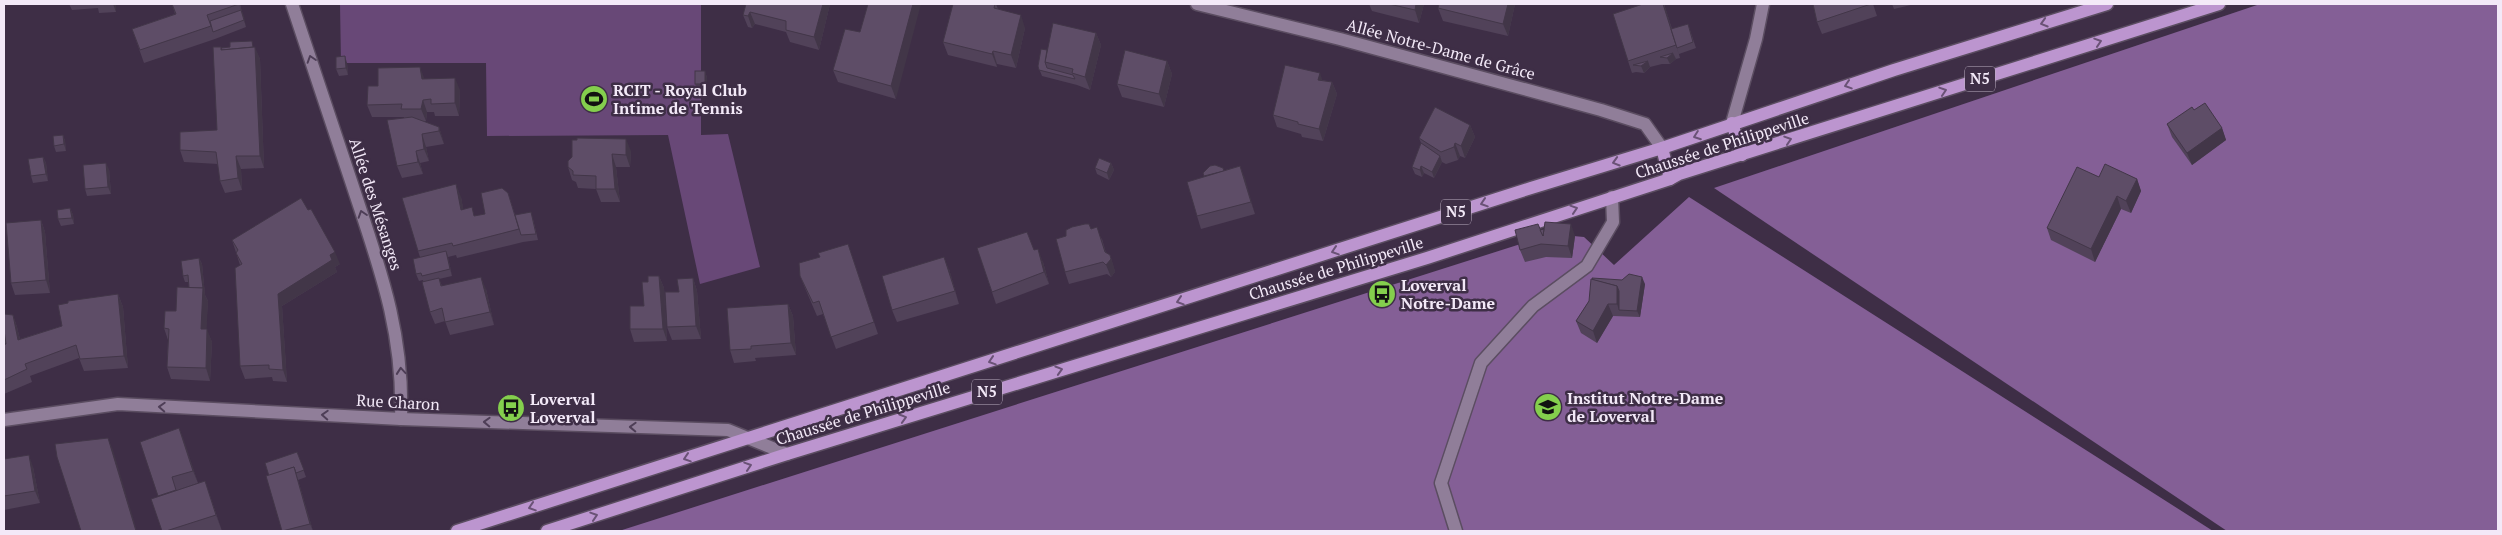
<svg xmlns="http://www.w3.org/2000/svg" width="2502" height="535" viewBox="0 0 2502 535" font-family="'PT Serif',serif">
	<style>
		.green { fill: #684877 }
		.forest { fill: #845f96 }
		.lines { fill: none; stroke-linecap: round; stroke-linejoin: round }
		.minor-casing { stroke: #5b4d61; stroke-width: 15 }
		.major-casing { stroke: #5b4d61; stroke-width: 15 }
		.minor { stroke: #907e99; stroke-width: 12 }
		.major { stroke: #bc95cf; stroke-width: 12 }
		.wall { fill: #514259 }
		.shaded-wall { fill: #423648 }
		.building { fill: #5e4d67; stroke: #423648 }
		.oneway { stroke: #6a5276 }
		.oneway2 { stroke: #4e3e57 }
		.labels { text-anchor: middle; stroke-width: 5; stroke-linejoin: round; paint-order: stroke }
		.shield { fill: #3e2e46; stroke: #bdb1c3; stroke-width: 1 }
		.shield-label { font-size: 15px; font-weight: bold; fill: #f3e9f8 }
		.street-label { font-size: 16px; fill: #f3e9f8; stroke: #3e2e46 }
		.poi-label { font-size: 16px; font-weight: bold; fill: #f3e9f8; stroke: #3e2e46; text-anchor: start }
	</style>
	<rect width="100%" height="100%" fill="#3e2e46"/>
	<polygon class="green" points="340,4 701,4 701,135 728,134 760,267 700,284 668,135 487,136 486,63 341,63"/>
	<g class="forest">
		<polygon points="2260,4 2498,4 2498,531 2227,531 1714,188"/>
		<polygon points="1689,197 2213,531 619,531 1552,234 1584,237 1614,265"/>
	</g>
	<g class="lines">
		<g class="minor-casing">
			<g id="minor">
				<path d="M292 4C312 64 332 124 352 184 379 266 404 331 401 419"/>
				<polyline points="1197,4 1340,39 1601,110 1645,124 1662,148"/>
				<polyline points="1732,123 1756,39 1763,4"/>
				<polyline points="4,420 118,404 401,419 728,430 787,454"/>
				<polyline points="1456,531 1441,483 1481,363 1533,306 1587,266 1613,222 1612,197"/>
			</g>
		</g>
		<g class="major-casing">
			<g id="major">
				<polyline points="1732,123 1742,155"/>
				<polyline points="1662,148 1670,179"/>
				<polyline points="457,531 1531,188 1662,148 1894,70 2107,4"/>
				<polyline points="547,531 787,454 1427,258 1670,179 1679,174 2219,4"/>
			</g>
		</g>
		<use href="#minor" class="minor"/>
		<use href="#major" class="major"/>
	</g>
	<g class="wall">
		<polygon points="69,4 116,4 116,12 99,13 98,8 72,10"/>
		<polygon points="172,4 240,4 246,27 215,39 144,63 132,29 175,14"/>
		<polygon points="746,4 830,4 819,50 790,42 786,32 755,24 752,28 748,27 743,15"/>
		<polygon points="868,4 896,99 838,82 833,70 860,32"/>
		<polygon points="996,4 998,9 1025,28 1016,68 997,64 997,67 948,55 943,42"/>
		<polygon points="1369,4 1424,4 1419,23 1372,11"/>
		<polygon points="1439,4 1515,4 1508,36 1443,21 1438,8"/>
		<polygon points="1643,4 1664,4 1672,29 1688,24 1696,48 1679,54 1680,58 1676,59 1670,64 1662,64 1650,67 1644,73 1636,72 1632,73 1628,61"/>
		<polygon points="1813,4 1873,4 1877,16 1822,34 1817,22"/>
		<polygon points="1892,4 1915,4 1894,9"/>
		<polygon points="1096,33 1101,45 1090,90 1077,85 1042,76 1038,66 1047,50"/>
		<polygon points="254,47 260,59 264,168 241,169 242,190 225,193 220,181 218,164 184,162 180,150 217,130 221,48"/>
		<polygon points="1167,61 1172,74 1164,107 1122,97 1117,84"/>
		<polygon points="347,63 348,75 339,76 336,69"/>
		<polygon points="705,71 707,78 707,91 698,91 695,84"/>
		<polygon points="425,79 460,90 459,116 435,116 434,112 427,112 426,121 423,121 439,127 444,144 426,147 429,161 420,163 423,174 402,178 397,166 404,117 372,117 367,105 378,86"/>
		<polygon points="1322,80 1332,82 1337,94 1323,141 1302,137 1301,134 1277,127 1273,115"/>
		<polygon points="2194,110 2222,128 2226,140 2192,165 2172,137 2167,124"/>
		<polygon points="1470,125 1475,137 1465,158 1460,156 1458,160 1446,164 1442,162 1434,178 1424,173 1422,177 1415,174 1412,167 1421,143 1419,138"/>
		<polygon points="63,135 65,141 66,151 56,152 54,146"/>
		<polygon points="577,140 631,151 630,167 616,167 620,202 601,202 596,189 578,188 576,182 572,180 568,167 572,157"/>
		<polygon points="43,157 46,163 48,181 33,183 31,176"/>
		<polygon points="1111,163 1114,170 1109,180 1097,174 1095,168"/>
		<polygon points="1240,166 1255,214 1201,229 1197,216 1204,176"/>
		<polygon points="109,169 111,194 87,196 85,189"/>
		<polygon points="2099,177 2137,179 2141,191 2131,213 2121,209 2095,262 2051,240 2047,228"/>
		<polygon points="508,193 515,215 533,219 538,240 523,242 457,258 456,255 448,257 452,276 439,279 442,286 486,289 494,325 450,335 445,321 435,324 430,312 423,280 419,281 416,274 420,257 418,251 461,197 463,209 475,216 485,214"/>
		<polygon points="70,208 73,215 74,224 61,226 58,219"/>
		<polygon points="41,220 45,232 50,293 15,295 11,283"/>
		<polygon points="1091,229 1102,239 1106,253 1110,255 1115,272 1111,277 1107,274 1069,284 1065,272 1066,236"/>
		<polygon points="1540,230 1575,236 1572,258 1546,257 1525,262 1520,250"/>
		<polygon points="232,240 340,264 335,267 337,272 282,306 287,382 273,381 272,377 245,379 240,366 240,265"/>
		<polygon points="848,244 878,334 836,349 823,314 817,316 805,288 800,276 820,257"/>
		<polygon points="977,248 1034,250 1043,262 1049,284 996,304"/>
		<polygon points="199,258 202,264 205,295 208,301 206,329 212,342 210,381 171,379 167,367 168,340 164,328 176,311 189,288 189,282 185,282 183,276"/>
		<polygon points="949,269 959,304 897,322 892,310"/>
		<polygon points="659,276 664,288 667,341 634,342 630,329 644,306 648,282"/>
		<polygon points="693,278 697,291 701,339 672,340 667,327 679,292"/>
		<polygon points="1645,284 1640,317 1613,316 1597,343 1581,333 1576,321 1589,301"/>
		<polygon points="118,294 123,307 128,368 84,371 79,358 30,376 32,382 4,394 4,345 6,344 6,343 4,343 4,314 13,315 17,327 20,339 62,326"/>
		<polygon points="788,304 793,316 796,355 755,358 756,361 734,363 730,350"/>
		<polygon points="179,428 198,483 177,490 205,481 222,531 162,531 158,496"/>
		<polygon points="297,452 306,477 298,480 313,531 282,531 269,476"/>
		<polygon points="4,459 33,467 40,503 4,510"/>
	</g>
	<g class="shaded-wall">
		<polygon points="113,4 116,4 116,12"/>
		<polygon points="239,4 244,16 246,27 244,20"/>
		<polygon points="823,4 830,4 819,50 814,37"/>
		<polygon points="913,4 921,4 896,99 891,86"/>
		<polygon points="1416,4 1424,4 1419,23 1415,10"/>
		<polygon points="1508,4 1515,4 1508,36 1503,24"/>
		<polygon points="1663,4 1666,10 1680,58 1676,45"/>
		<polygon points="750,12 755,24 752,28 748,16"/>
		<polygon points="1021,15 1025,28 1016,68 1011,55"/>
		<polygon points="1096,33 1101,45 1090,90 1085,77"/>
		<polygon points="255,47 260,59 264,168 260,156"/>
		<polygon points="993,51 997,64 997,67 992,54"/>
		<polygon points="1673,53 1676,59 1670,64 1667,58"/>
		<polygon points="345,56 347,63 348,75 346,68"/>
		<polygon points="1167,61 1172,74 1164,107 1159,94"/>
		<polygon points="1648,61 1650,67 1644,73 1641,66"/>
		<polygon points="420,67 425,80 422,79"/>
		<polygon points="705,71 707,78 707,91 705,84"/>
		<polygon points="1320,73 1324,85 1318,80"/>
		<polygon points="455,78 460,90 459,116 455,103"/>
		<polygon points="1332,82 1337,94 1323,141 1319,129"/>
		<polygon points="423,100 427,112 426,121 421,109"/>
		<polygon points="1470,125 1475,137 1465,158 1461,146"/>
		<polygon points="439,127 443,139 444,144 439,131"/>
		<polygon points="2222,128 2226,140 2192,165 2187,153"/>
		<polygon points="422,134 426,147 429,161 424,149"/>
		<polygon points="63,135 65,141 66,151 64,144"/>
		<polygon points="626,139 631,151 630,167 626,155"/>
		<polygon points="1455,143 1460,156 1458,160 1454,147"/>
		<polygon points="416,151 420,163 423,174 418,162"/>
		<polygon points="612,154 616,167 620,202 615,189"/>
		<polygon points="236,156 241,169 242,190 238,178"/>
		<polygon points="1440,156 1442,162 1434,178 1432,172"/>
		<polygon points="43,157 46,163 48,181 46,174"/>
		<polygon points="106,163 109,169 111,194 108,187"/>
		<polygon points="1111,163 1114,170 1109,180 1107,173"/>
		<polygon points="1240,166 1245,178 1255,214 1251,202"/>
		<polygon points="1421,166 1424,173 1422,177 1420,170"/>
		<polygon points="2137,179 2141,191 2131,213 2126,201"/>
		<polygon points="456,184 461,197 466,222 461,210"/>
		<polygon points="2117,196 2121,209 2095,262 2091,249"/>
		<polygon points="70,208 73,215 74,224 72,218"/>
		<polygon points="41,220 45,232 50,293 46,280"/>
		<polygon points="1571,224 1575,236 1572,258 1568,246"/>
		<polygon points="1097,227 1109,262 1110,255 1114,267 1115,272 1111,277 1106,265"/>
		<polygon points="1038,249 1043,262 1049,284 1044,272"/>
		<polygon points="446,251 448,257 452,276 450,269"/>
		<polygon points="335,252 340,264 335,267 337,272 282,306 287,382 283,370 278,294"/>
		<polygon points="944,257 949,269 959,304 955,291"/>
		<polygon points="199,258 202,264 205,295 208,301 206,341 201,329"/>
		<polygon points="659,276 664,288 667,341 663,329"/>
		<polygon points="481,277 486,289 494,325 490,312"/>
		<polygon points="1642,277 1645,284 1640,317 1637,311"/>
		<polygon points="693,278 697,291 701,339 696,326"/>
		<polygon points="1617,286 1622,298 1619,310 1617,304"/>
		<polygon points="118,294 123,307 128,368 124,356"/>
		<polygon points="788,304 793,316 796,355 791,343"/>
		<polygon points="1608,304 1613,316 1597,343 1593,331"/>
		<polygon points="13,315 17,327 23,352 18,340"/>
		<polygon points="207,329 212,342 210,381 206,368"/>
		<polygon points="179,428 184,440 198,483 193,471"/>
		<polygon points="108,438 113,450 137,531 136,531"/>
		<polygon points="29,455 33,467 40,503 35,491"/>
		<polygon points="294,467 298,480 313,531 310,524"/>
		<polygon points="205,481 211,499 222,531 216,515"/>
	</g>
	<g class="building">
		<polygon points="172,4 239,4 207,15 211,26 140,50 132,29 176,14"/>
		<polygon points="746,4 823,4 814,37 786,30 786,21 750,12 748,16 743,15"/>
		<polygon points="868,4 913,4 891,86 833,70 845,29 860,32"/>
		<polygon points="953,4 995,4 994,8 1021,15 1011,55 993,51 992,54 943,42"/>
		<polygon points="1389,4 1416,4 1415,10"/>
		<polygon points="1439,4 1508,4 1503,24 1438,8"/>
		<polygon points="1643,4 1663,4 1676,45 1628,61 1613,14"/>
		<polygon points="1813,4 1871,4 1817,22"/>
		<polygon points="241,10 244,20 213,32 210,21"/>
		<polygon points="1053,23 1096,33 1085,77 1072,73 1073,69 1045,62"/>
		<polygon points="1688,24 1693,42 1677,48 1671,29"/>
		<polygon points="252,41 253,47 222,50 221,48 230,47 230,42"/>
		<polygon points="213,47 221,47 221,50 255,47 260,156 236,156 238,178 220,181 216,152 180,150 180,132 217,130"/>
		<polygon points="1041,49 1047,50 1045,62 1047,68 1073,75 1075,79 1039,70 1038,66"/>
		<polygon points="1125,50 1167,61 1159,94 1117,84"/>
		<polygon points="1673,53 1667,58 1660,57"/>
		<polygon points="345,56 346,68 336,69 336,57"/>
		<polygon points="1648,61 1641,66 1633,65"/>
		<polygon points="1285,65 1320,73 1318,80 1332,82 1319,129 1298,124 1298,122 1273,115"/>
		<polygon points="420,67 422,79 455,78 455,103 431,104 431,99 423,100 421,109 401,109 402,104 367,105 368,86 378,86 378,68"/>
		<rect x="695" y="71" width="10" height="13"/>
		<polygon points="2205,103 2222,128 2187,153 2167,124 2192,107 2194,110"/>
		<polygon points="1435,107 1470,125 1461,146 1455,143 1454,147 1441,152 1419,138"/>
		<polygon points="412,117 439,127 439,131 422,134 424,149 416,151 418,162 397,166 387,120"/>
		<polygon points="63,135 64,144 54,146 53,136"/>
		<polygon points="577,138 626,139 626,155 612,154 615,189 596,189 596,176 573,175 573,171 568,167 568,161 572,157 572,140 577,140"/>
		<polygon points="1421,143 1440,156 1432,172 1421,166 1420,170 1412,167"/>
		<polygon points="43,157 46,174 31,176 28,159"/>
		<polygon points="1099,158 1111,163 1107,173 1095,168"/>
		<polygon points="106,163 108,187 85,189 83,165"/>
		<polygon points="2105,164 2137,179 2126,201 2117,196 2091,249 2047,228 2077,167 2099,177"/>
		<polygon points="1215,165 1223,168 1224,171 1204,176 1203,173 1210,166"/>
		<polygon points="1240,166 1251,202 1197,216 1187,182"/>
		<polygon points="456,184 461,210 472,207 474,216 485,214 481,193 502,188 508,193 519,229 453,246 452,243 418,251 402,198"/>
		<polygon points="301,198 308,210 311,209 335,252 330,255 332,260 278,294 283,370 269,369 269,365 240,366 235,268 242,264 236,253 238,250 232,240"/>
		<polygon points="70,208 72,218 58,219 57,210"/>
		<polygon points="531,212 536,234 521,235 515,215"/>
		<polygon points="41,220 46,280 11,283 6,223"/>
		<polygon points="1545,222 1571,224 1568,246 1541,244 1520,250 1515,230 1538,224 1543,236"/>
		<polygon points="1085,224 1089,224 1091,229 1097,227 1105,252 1110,255 1111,259 1106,265 1103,262 1065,272 1056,239 1066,236 1066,230 1072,227"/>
		<polygon points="1544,229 1543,236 1540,230"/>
		<polygon points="1027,232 1034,250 1038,249 1044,272 992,292 977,248"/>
		<polygon points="848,244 874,322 831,337 819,301 813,303 800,276 799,263 820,257 818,253"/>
		<polygon points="446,251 450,269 422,276 421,273 416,274 413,259"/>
		<polygon points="944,257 955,291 892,310 882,276"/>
		<polygon points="199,258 203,288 189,288 188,275 183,276 181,261"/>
		<polygon points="1629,274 1642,277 1637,311 1619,310 1619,291 1617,286 1593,280 1592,278 1622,280"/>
		<polygon points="648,276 659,276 663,329 630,329 630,306 644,306 642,282 648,282"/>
		<polygon points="481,277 490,312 445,322 442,308 430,312 422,282 439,278 441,286"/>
		<polygon points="693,278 696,326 667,327 665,292 679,292 677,279"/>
		<polygon points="1591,279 1617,286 1617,304 1608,304 1593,331 1576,321 1589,301"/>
		<polygon points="177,287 203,288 201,329 207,329 206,368 167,367 169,329 164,328 165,311 176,311"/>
		<polygon points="118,294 124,356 80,359 76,345 25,364 27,369 4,380 4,345 6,344 4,330 4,314 13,315 18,340 62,326 58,305 68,303 68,301"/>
		<polygon points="788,304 791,343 751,346 751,349 730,350 727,308"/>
		<polygon points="179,428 193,471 172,477 176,490 158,496 140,442"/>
		<polygon points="108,438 136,531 81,531 57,457 55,444"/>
		<polygon points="297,452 304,470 296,473 294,467 269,476 265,463"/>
		<polygon points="29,455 35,491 4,496 4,459"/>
		<polygon points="294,467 310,524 282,531 266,476"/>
		<polygon points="205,481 216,515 166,531 162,531 151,499"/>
	</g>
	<defs><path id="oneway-chevron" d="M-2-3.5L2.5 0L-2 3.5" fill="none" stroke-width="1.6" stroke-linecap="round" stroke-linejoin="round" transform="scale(1.25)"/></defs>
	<g class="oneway">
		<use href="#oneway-chevron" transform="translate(2044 23) rotate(163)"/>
		<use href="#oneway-chevron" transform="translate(2098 42) rotate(-18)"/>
		<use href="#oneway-chevron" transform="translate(1848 85) rotate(162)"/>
		<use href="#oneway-chevron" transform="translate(1943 91) rotate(-18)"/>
		<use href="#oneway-chevron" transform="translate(1697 136) rotate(160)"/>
		<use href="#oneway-chevron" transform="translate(1788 140) rotate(-18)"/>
		<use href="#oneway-chevron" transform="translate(1616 162) rotate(163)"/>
		<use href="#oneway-chevron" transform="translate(1484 203) rotate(162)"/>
		<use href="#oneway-chevron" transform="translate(1574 209) rotate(-18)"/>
		<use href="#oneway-chevron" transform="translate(1335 251) rotate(162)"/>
		<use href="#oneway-chevron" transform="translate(1180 301) rotate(162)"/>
		<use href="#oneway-chevron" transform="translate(992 361) rotate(162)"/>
		<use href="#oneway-chevron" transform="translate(1059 370) rotate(-17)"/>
		<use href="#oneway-chevron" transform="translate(903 418) rotate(-17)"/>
		<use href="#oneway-chevron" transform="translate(687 458) rotate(162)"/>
		<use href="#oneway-chevron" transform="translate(748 466) rotate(-18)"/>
		<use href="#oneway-chevron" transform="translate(532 507) rotate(162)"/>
		<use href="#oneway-chevron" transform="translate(594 516) rotate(-18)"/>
	</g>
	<g class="oneway2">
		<use href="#oneway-chevron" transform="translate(311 59) rotate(-108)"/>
		<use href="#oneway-chevron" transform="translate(362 214) rotate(-108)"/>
		<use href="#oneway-chevron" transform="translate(401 371) rotate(-95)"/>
		<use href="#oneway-chevron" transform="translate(162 407) rotate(-177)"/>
		<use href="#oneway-chevron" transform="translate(325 415) rotate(-177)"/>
		<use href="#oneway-chevron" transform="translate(487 422) rotate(-178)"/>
		<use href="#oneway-chevron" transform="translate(633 427) rotate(-178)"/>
	</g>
	<defs>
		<g id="stadium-disc" transform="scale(1.4375)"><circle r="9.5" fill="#84cf4d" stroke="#3e2e46"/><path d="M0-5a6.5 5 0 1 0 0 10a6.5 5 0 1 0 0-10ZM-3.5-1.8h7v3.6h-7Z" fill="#111"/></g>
		<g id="bus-disc" transform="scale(1.4375)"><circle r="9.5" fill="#84cf4d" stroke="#3e2e46"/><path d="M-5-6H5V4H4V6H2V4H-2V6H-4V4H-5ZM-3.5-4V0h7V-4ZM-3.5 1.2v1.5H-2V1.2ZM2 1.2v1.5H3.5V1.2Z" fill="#111"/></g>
		<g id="school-disc" transform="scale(1.4375)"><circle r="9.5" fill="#84cf4d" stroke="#3e2e46"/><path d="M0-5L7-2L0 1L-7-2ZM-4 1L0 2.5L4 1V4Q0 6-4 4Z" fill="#111"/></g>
	</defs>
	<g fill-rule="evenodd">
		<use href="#stadium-disc" x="594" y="99"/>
		<use href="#bus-disc" x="1382" y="294"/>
		<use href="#school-disc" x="1548" y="407"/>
		<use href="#bus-disc" x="511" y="408"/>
	</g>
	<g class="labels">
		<g class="shield">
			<rect x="1965" y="66.5" width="30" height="25" rx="4"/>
			<rect x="1441" y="199.5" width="30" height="25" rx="4"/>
			<rect x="972" y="379.5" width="30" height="25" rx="4"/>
		</g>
		<g class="shield-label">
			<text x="1980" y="84">N5</text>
			<text x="1456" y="217">N5</text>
			<text x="987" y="397">N5</text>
		</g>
		<g class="street-label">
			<text transform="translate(1441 49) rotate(15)" y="6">Allée Notre-Dame de Grâce</text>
			<text transform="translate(1722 145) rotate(-18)" y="6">Chaussée de Philippeville</text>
			<text transform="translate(376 204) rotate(72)" y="6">Allée des Mésanges</text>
			<text transform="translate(1336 268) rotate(-17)" y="6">Chaussée de Philippeville</text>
			<text transform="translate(398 402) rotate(3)" y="6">Rue Charon</text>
			<text transform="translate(863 413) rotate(-17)" y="6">Chaussée de Philippeville</text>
		</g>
		<g class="poi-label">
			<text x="613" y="96">RCIT - Royal Club<tspan x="613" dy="18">Intime de Tennis</tspan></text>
			<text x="1401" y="291">Loverval<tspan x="1401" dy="18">Notre-Dame</tspan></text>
			<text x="1567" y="404">Institut Notre-Dame<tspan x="1567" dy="18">de Loverval</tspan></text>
			<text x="530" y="405">Loverval<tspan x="530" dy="18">Loverval</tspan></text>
		</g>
	</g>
	<rect width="2502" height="535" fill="none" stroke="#f3e9f8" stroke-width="10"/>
</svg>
